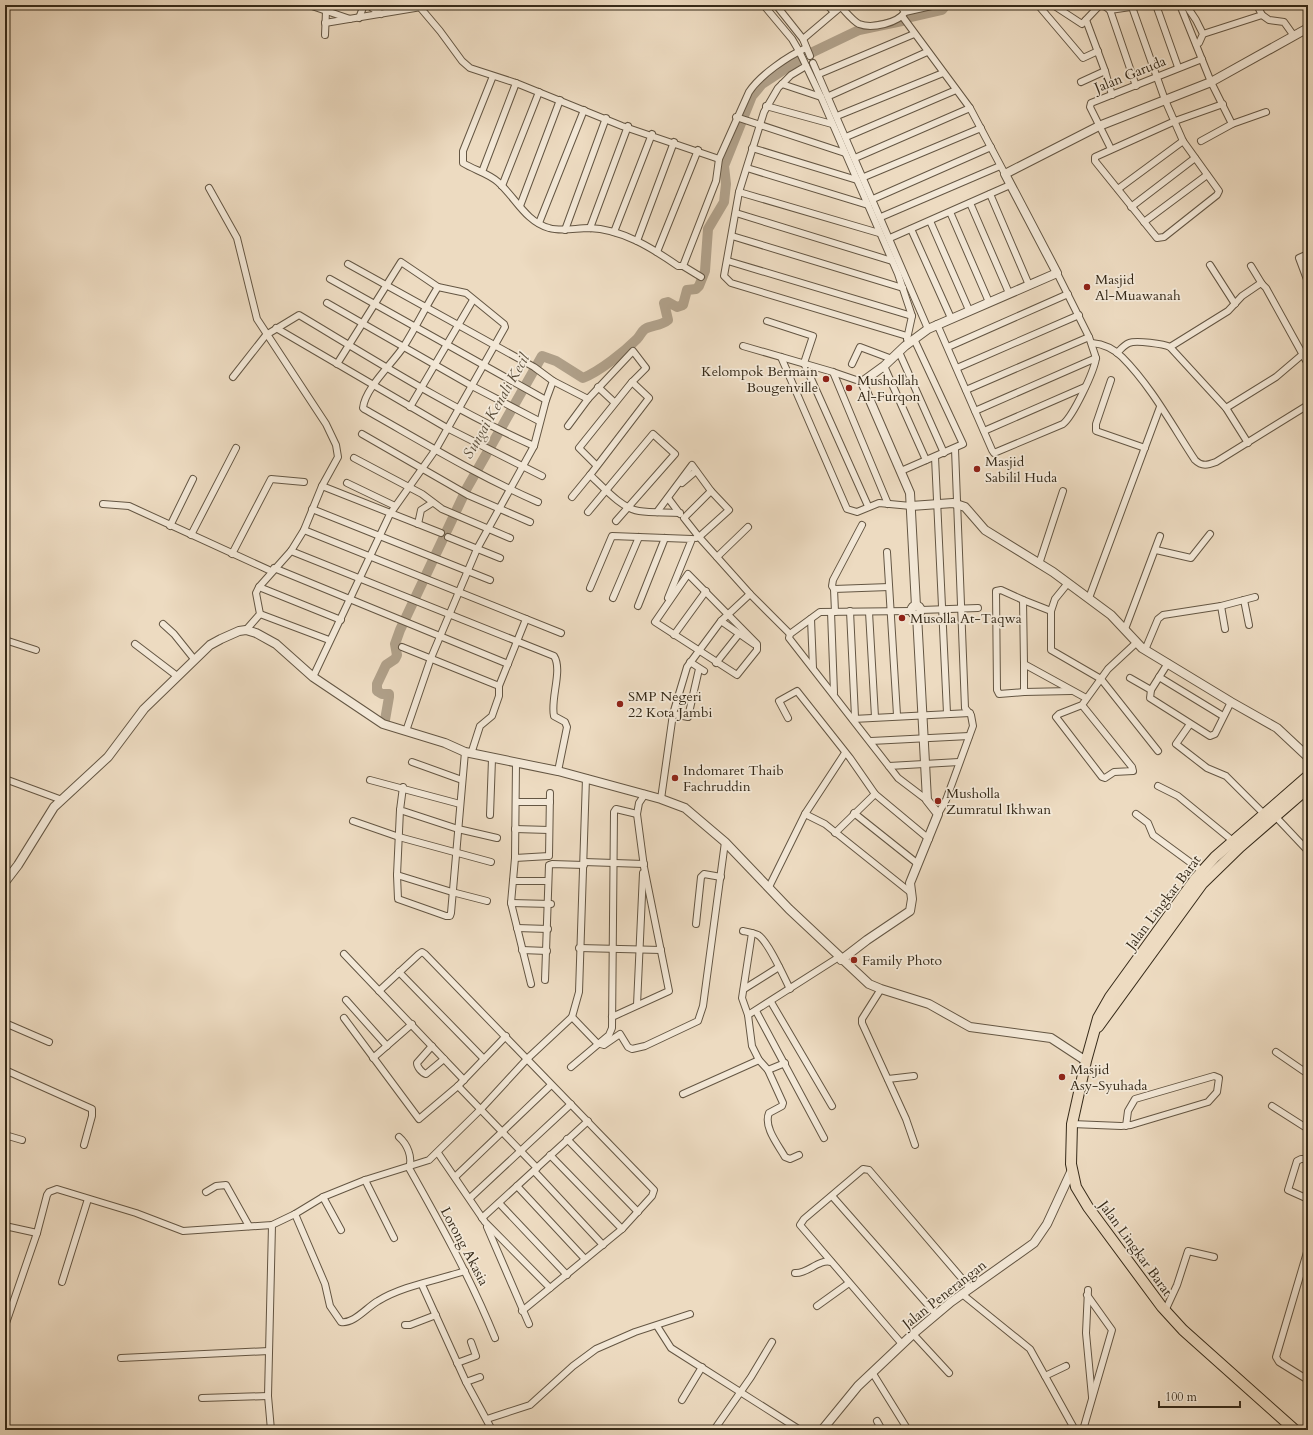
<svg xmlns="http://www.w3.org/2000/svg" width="1313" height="1435" viewBox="0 0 1313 1435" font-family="Cardo,serif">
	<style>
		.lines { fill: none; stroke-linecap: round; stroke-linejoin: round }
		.river { stroke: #af9f88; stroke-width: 10 }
		.minor-casing { stroke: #645643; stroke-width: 8 }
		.tertiary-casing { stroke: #645643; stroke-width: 10 }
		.trunk-casing { stroke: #362a19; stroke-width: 12 }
		.minor { stroke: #f3e8d7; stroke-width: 6 }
		.tertiary { stroke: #f3e8d7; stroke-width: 8 }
		.trunk { stroke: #eddbc1; stroke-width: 10 }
		.poi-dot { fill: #8f2418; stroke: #f3e8d7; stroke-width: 1.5 }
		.labels { text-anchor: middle; stroke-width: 3.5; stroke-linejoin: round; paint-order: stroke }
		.street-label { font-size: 14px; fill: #362a19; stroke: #f3e8d7 }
		.poi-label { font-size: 14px; fill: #362a19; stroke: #f3e8d7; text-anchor: start }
		.water-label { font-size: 15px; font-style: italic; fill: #5a4d3a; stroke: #f3e8d7 }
	</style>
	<rect width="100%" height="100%" fill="#eddbc1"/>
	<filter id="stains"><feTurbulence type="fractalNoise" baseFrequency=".005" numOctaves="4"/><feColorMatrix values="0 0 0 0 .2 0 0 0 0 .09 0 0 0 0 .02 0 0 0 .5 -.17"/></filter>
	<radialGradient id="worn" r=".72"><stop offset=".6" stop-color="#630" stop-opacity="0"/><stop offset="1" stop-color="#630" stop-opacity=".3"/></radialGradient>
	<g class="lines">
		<g class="river">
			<polyline points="907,18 942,10 946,5"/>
			<polyline points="813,52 859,30 902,21"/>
			<path d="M385 720 389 697V694H382L377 691V684L386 665 395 659 397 655 395 644 400 630 467 488 542 356 556 361 583 378C600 371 624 352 637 339 640 336 641 332 645 329 652 325 661 326 668 320L664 303 668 302 677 307 683 305 687 290 696 289 699 286 705 271 708 229 724 202 726 184 724 166 752 96 762 84 797 61"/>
		</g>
		<g class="minor-casing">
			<g id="minor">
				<polyline points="309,5 350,19"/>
				<polyline points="368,5 381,14"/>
				<polyline points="418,5 440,31 462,61 470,68 516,83 622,126 719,159"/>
				<polyline points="768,5 766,8 792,39 799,51 821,97 898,274 912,316 907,339"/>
				<polyline points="776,5 803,39 810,56"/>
				<polyline points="827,5 834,12"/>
				<polyline points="900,5 905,12"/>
				<polyline points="1038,5 1083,58 1098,51"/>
				<polyline points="1053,5 1082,24 1099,6"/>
				<polyline points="1099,5 1106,7 1110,10 1144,5"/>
				<polyline points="1156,5 1178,67"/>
				<polyline points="1180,5 1211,82 1232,124"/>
				<polyline points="1186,5 1196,20 1203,34 1199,43 1196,44"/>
				<path d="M841 7C846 12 853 21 859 24 872 29 898 23 905 12L936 5"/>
				<polyline points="1132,7 1165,100 1183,141 1219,191 1217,195 1164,237 1157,238 1095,161 1095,157 1175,121 1223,104"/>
				<polyline points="1188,8 1197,5"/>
				<polyline points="1110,10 1136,86"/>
				<polyline points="1262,15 1269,20 1284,22 1294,36"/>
				<polyline points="902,16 970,108 1005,174"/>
				<polyline points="359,18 364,5"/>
				<polyline points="1086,20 1105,71 1112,95"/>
				<polyline points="325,23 421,7"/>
				<polyline points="1203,34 1262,15 1257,5"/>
				<polyline points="325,35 326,11"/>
				<polyline points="803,39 843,5"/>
				<polyline points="813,63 928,329"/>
				<polyline points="806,66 791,75 778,88 764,112 739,192 724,276 731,283 907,336"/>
				<polyline points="819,74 914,34"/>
				<path d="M493 76 463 151V163C474 170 488 173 498 182 515 197 526 222 549 228 562 232 576 228 589 228 622 229 652 248 678 266H683L701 277"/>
				<polyline points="1081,82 1105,71"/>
				<polyline points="782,84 821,97"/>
				<polyline points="829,96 927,52"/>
				<polyline points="766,106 832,124"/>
				<polyline points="837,116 943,73"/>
				<polyline points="736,117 845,153"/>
				<polyline points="846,137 956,90"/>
				<polyline points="1201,141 1232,124 1266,112"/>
				<polyline points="752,148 857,180"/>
				<polyline points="1111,149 1090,107 1091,103 1202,59"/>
				<polyline points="855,158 970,108"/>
				<polyline points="747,168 868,205"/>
				<polyline points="482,172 516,83"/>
				<polyline points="864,177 981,128"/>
				<polyline points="502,186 539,92"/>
				<polyline points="209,188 237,238 257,319 326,424 336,445 338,457 322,486 304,530 291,551 259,587 256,593 260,614 246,630"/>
				<polyline points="1118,189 1183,141"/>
				<polyline points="739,192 879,233"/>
				<polyline points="990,194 1029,285"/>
				<polyline points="873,199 991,147"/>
				<polyline points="970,203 1009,293"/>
				<polyline points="520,206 560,100"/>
				<polyline points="1131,207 1195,158"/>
				<polyline points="950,212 989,302"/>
				<polyline points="736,213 892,261"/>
				<polyline points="881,217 1000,166"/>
				<polyline points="930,221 969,310"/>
				<polyline points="1144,222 1207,175"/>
				<polyline points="539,223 584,110"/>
				<polyline points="590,228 628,126"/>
				<polyline points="911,229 951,318"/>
				<polyline points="565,230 606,118"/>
				<polyline points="614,232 652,134"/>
				<polyline points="732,236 903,288"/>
				<polyline points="890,238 1010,185"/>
				<polyline points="637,241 674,142"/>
				<polyline points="657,252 698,150"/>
				<polyline points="1308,254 1299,258 1308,282"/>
				<polyline points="728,261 912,316"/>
				<polyline points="348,264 534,367 553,381 546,400 534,446 477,549 431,658 406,731"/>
				<polyline points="1210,265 1235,304"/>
				<path d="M683 266 716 181 719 159 749 92C760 75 788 56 806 48"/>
				<polyline points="1251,266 1262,284"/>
				<polyline points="330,279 546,400"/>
				<polyline points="327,303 472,386 539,421"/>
				<polyline points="767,321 813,336 804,363 868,506"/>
				<path d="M937 324 992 450 994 453 1063 424C1073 416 1094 372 1096 358L1089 337 1057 273"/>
				<polyline points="276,328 447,428 542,476"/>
				<path d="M1092 343C1103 344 1114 349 1122 357 1151 386 1172 425 1195 460 1202 467 1208 465 1216 462L1308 405"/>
				<polyline points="743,346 833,372 862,382"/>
				<polyline points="948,347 1068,294"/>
				<polyline points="1170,347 1228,311 1242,296 1261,283 1266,288 1308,364"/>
				<polyline points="899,352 944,453"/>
				<path d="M1117 353C1120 350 1124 345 1129 343 1136 340 1164 344 1170 347L1226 408 1248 443"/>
				<polyline points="781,357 847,509 857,512 879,503 911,506"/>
				<polyline points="337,364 401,262 438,287"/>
				<polyline points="852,364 860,347 892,359"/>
				<polyline points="884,366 926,460"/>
				<polyline points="957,368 1079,315"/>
				<polyline points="833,372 888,504"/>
				<path d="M233 377 266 335 299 315C376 361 452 409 534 446"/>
				<polyline points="1111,380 1096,424 1096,431 1145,448"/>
				<polyline points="553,381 588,399 633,351 646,368 632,382"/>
				<polyline points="598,387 614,402"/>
				<polyline points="966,390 1089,337"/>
				<polyline points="410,407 473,300"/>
				<polyline points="1226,408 1276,377 1303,354"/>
				<polyline points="975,411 1096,358"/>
				<polyline points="568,426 588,399"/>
				<polyline points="984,431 1085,387"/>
				<polyline points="362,434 468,495 530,522"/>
				<polyline points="935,457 947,713"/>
				<polyline points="354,458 422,494 442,509 510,538"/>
				<path d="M597 466 579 448 632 382 649 398 597 466 590 475C602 486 622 509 639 511 652 513 666 512 680 513"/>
				<polyline points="901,471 963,444 914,339"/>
				<polyline points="347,483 395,506"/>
				<polyline points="682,483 696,471"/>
				<polyline points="322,486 441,533"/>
				<polyline points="572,497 590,475"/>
				<polyline points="668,498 680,514"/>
				<polyline points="103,504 129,506 271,571"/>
				<polyline points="312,509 490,580"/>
				<polyline points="588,512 653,434 675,454 616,521"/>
				<polyline points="657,512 692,465 711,491 729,510 699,537 750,594 790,634"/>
				<polyline points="418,524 421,510 432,503"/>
				<polyline points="170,526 193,479"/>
				<polyline points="304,530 561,633"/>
				<polyline points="191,535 236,448"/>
				<polyline points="448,537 500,558"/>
				<polyline points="696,538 699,537 684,518 711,491"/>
				<polyline points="1156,550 1191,558 1210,534"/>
				<path d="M291 551 554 656C563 670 550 699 554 716L565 722 567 727 558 771"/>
				<polyline points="887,552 897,715"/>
				<polyline points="232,554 271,479 304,482"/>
				<polyline points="717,557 748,527"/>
				<polyline points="1039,564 1063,491"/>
				<polyline points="274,568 508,664"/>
				<polygon points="688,574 757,644 757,650 737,675 655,622"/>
				<polyline points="1068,583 1055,599 1051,611 1051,650 1101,679 1158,751"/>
				<polyline points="259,587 341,620"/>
				<polyline points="590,588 612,536 692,539 668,598"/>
				<polyline points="834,589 832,586 833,580 862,525"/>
				<polyline points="613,598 639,537"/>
				<polyline points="1089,598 1160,407"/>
				<polyline points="1023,600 1001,590 996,591 997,690 999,694 1024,692"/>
				<polyline points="1244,600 1249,625"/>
				<polyline points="638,606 665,538"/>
				<polyline points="1221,606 1225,629"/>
				<polyline points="921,610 978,608"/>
				<polyline points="850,611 855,717"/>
				<polyline points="912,611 820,612 790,634 789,638 898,778 927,800"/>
				<polyline points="1051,611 1023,600 1024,664 1086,698"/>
				<polyline points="831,612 834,693"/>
				<polyline points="835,612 834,589 889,587"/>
				<polyline points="869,612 875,717"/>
				<polyline points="260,614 329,640"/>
				<polyline points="811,619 813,668"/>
				<polyline points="721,621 754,644"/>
				<polyline points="163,624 174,634 194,659"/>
				<polyline points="1125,629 1160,536"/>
				<polyline points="674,635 706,591"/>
				<polyline points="5,640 36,650"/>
				<polyline points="135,644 177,676"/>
				<polyline points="402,647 499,686"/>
				<polyline points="1145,650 1158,619 1163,615 1221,606 1255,597"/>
				<polyline points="690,662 704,671"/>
				<polyline points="716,663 739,634"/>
				<polyline points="1168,663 1151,690 1150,698 1210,736 1215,734 1231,702"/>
				<polyline points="1024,664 1024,692 1071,691"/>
				<path d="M313 677 390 514 436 449 505 327 504 324 466 293 438 287C426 306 416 327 404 346 393 363 365 388 363 408L364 409C421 441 478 476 538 502"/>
				<polyline points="1159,677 1223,716"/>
				<polyline points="1130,678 1151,690"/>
				<polyline points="1082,705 1132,767 1133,771 1114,772 1105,778 1102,777 1056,717 1059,714 1082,705 1108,669 1136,643"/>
				<polyline points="673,714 688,717 699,669"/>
				<polyline points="788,718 779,701 797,691 850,758 875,794 929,839"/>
				<polyline points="853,719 970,713"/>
				<polyline points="1190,724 1176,744 1207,768 1226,776 1264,814"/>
				<polyline points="871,741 969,736"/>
				<polyline points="471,754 480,726 492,716 499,696 499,686 526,619"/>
				<polyline points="412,762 462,780"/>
				<polyline points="516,763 515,858 511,903 531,984"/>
				<polyline points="889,766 959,762"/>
				<polyline points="5,779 62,800"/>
				<polyline points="370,780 460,804"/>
				<polyline points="1158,786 1178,796 1233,841"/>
				<polyline points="403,787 400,810 458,829 497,838"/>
				<polyline points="661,799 673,714 687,667 721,621 750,594"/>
				<polyline points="516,802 550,802"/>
				<polyline points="400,810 397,875 452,892 487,901"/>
				<polyline points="854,813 918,864"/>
				<polyline points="805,814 825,824 910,892"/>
				<polyline points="938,814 946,800 973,726 971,715 965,708 955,449"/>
				<polyline points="1136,814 1148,823 1153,835 1202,871"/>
				<polyline points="490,815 492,759"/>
				<polyline points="1275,816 1308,851"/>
				<polyline points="353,821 399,837 491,862"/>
				<polyline points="515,829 549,830"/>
				<polyline points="835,833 875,794"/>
				<polyline points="515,858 549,856 550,793"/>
				<polyline points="584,862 644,864"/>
				<polyline points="397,875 398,899 446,916 450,916 451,913 465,752"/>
				<polyline points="513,881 548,881"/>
				<polyline points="769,887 805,814 845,753"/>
				<polyline points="511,903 551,904"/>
				<polyline points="696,924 701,877 704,874 721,877"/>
				<polyline points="517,928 548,929"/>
				<path d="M743 931C748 932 754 933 758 935 768 941 784 977 790 989"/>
				<polyline points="752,933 742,998 748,1015 839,957"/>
				<polyline points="579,948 661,950"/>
				<polyline points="522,950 547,951"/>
				<polyline points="344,954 464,1080"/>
				<polyline points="399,972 484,1059"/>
				<polyline points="545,980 549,865 552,864 584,865"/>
				<polyline points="744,989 779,967"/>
				<polyline points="881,989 862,1019 862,1023 906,1119 915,1145"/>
				<polyline points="379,991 419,954 422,952 425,954 654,1190 652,1196 622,1229 522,1311"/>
				<polyline points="346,1000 387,1046"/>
				<polyline points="771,1002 832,1106"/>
				<polyline points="637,1005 643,873"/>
				<polyline points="756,1011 824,1138"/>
				<path d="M748 1015 752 1046 759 1060 768 1070 783 1103 782 1106 769 1113C763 1127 779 1146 785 1157L790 1159 799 1155"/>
				<polyline points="572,1017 597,1043 604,1045 620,1034 628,1047 632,1049 645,1046 698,1021 703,1006 725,842"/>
				<polyline points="612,1017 669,991 644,867 637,814 639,803 645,794"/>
				<polyline points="344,1018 419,1119 458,1086 506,1036"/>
				<polyline points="5,1023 49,1042"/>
				<path d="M432 1046 417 1063C417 1067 422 1073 426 1074L444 1059"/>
				<polyline points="1276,1052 1308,1074"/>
				<polyline points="373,1058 412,1024"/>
				<polyline points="571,1067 609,1035 612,1028 614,812 616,809 637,814"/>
				<polyline points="5,1070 92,1109 92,1116 84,1145"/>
				<polyline points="768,1070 785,1063"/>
				<polyline points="888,1079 914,1076"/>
				<polyline points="458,1086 537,1168"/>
				<polyline points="683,1094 759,1060"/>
				<polyline points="1272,1106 1308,1129"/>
				<polyline points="1072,1124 1121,1126 1131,1125 1208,1102 1217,1092 1219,1078 1214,1076 1135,1099 1128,1111 1126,1126"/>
				<polyline points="5,1135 22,1140"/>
				<path d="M399 1137C407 1144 413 1157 409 1168 440 1223 471 1279 495 1338"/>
				<polyline points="567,1139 638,1212"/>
				<polyline points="438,1153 485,1222 550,1288"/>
				<polyline points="550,1155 622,1229"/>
				<polyline points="1308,1159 1301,1159 1297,1161 1288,1190 1308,1199"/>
				<polyline points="534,1171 603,1245"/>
				<polyline points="455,1177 551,1085"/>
				<polyline points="365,1180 394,1238"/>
				<polyline points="517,1186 585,1259"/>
				<polyline points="206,1192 216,1186 226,1185 249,1226"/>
				<polyline points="832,1196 936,1314"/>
				<polyline points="323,1197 341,1230"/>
				<polyline points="470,1198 571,1104"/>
				<polyline points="499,1203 567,1275"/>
				<path d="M295 1214 325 1284 330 1306 341 1322C354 1324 367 1307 378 1301 402 1286 438 1280 465 1271"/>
				<polyline points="482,1218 588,1121"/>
				<polyline points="5,1226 37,1233 47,1195 49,1192 57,1189 136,1213 183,1231 272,1225 295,1214 323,1197 365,1180 429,1160 481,1109 527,1059 572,1017 579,992 586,778"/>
				<polyline points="487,1227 529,1324"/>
				<polyline points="1308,1249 1276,1357 1279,1362 1308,1380"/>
				<path d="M795 1273C808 1274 818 1259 831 1262"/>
				<polyline points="62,1282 88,1199"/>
				<polyline points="422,1285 466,1382 492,1430"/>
				<polyline points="1088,1290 1086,1333 1092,1397"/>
				<polyline points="962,1294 1030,1349 1075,1430"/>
				<polyline points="817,1306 849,1283"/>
				<polyline points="1165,1311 1177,1285 1188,1251 1214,1257"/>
				<polyline points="405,1325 410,1325 436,1315"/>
				<polyline points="5,1326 37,1233"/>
				<polyline points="657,1326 671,1348 800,1430"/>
				<polyline points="913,1334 949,1373"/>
				<polyline points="902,1344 800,1225 804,1219 863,1169 869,1170 970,1288"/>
				<polyline points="121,1358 269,1351"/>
				<polyline points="457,1363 476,1356 471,1342"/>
				<polyline points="872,1372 908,1430"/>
				<polyline points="1045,1376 1066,1366"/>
				<polyline points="466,1382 480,1377"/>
				<polyline points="202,1398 268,1396"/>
				<polyline points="682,1400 702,1367"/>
				<polyline points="487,1419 530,1405 573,1366 596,1349 635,1332 690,1314"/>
				<polyline points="877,1421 882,1430"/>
				<polyline points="271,1430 268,1396 272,1225"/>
				<polyline points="714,1430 751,1377 772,1342"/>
				<polyline points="1083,1430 1112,1330 1087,1295"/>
			</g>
		</g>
		<g class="tertiary-casing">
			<g id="tertiary">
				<polyline points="911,506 953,503 965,507 985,530 1053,572 1111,615 1142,648 1231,702 1277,728 1308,757"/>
				<circle cx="916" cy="610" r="4.5"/>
				<polyline points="916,606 910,493 862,382 884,366 905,346 928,329 1057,273 1005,174 1099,126 1211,82 1308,28"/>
				<polyline points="5,882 18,865 54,807 108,757 144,709 210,645 221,639 239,631 246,630 256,633 276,644 313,677 383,724 445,743 465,752 558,771 661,799 685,808 725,842 789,909 869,984 881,989 929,1004 970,1027 1051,1038 1086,1061"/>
				<polyline points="841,960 867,940 910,911 912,899 910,883 938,814 927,800 917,615"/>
				<polyline points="822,1430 858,1386 913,1334 951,1302 1034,1243 1047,1224 1071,1172"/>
			</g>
		</g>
		<g class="trunk-casing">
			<g id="trunk">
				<polyline points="1098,1027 1202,884 1240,847 1308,788"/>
				<polyline points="1295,1430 1183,1330 1162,1307 1088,1207 1076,1187 1071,1164 1072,1124 1086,1061 1098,1018 1110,997 1196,878 1215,857 1308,776"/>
			</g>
		</g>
		<use href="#minor" class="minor"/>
		<use href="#tertiary" class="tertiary"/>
		<use href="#trunk" class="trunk"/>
	</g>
	<g class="poi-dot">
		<circle cx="1087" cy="287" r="4"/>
		<circle cx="826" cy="379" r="4"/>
		<circle cx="849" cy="388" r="4"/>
		<circle cx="977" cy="469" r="4"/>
		<circle cx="902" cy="618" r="4"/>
		<circle cx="620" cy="704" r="4"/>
		<circle cx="675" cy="778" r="4"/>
		<circle cx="938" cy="801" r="4"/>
		<circle cx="854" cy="960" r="4"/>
		<circle cx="1062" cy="1077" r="4"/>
	</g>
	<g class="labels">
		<g class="street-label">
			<text transform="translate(1130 74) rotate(-22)" y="5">Jalan Garuda</text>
			<text transform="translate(1163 902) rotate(-53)" y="5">Jalan Lingkar Barat</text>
			<text transform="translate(465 1246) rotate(62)" y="5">Lorong Akasia</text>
			<text transform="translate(1136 1248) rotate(54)" y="5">Jalan Lingkar Barat</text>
			<text transform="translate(944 1294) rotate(-38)" y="5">Jalan Penerangan</text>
		</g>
		<g class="poi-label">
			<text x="1095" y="284">Masjid<tspan x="1095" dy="16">Al-Muawanah</tspan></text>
			<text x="818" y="376" text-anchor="end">Kelompok Bermain<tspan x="818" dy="16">Bougenville</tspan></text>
			<text x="857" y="385">Mushollah<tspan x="857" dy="16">Al-Furqon</tspan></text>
			<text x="985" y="466">Masjid<tspan x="985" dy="16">Sabilil Huda</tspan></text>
			<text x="910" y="623">Musolla At-Taqwa</text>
			<text x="628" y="701">SMP Negeri<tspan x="628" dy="16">22 Kota Jambi</tspan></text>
			<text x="683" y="775">Indomaret Thaib<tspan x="683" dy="16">Fachruddin</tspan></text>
			<text x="946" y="798">Musholla<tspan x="946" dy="16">Zumratul Ikhwan</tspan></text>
			<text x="862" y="965">Family Photo</text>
			<text x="1070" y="1074">Masjid<tspan x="1070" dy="16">Asy-Syuhada</tspan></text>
		</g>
		<g class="water-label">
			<text transform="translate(496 406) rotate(-60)" y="5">Sungai Kenali Kecil</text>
		</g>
	</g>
	<rect width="1313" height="1435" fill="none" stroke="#eddbc1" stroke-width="20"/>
	<rect x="6" y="6" width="1301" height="1423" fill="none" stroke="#362a19" stroke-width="2"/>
	<rect x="10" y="10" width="1293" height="1415" fill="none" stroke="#362a19"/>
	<path d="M1159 1401v6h81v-6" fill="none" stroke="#362a19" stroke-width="2"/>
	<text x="1165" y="1401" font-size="12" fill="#362a19" stroke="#f3e8d7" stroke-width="3" paint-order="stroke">100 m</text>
	<rect width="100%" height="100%" filter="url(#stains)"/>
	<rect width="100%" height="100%" fill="url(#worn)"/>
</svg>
